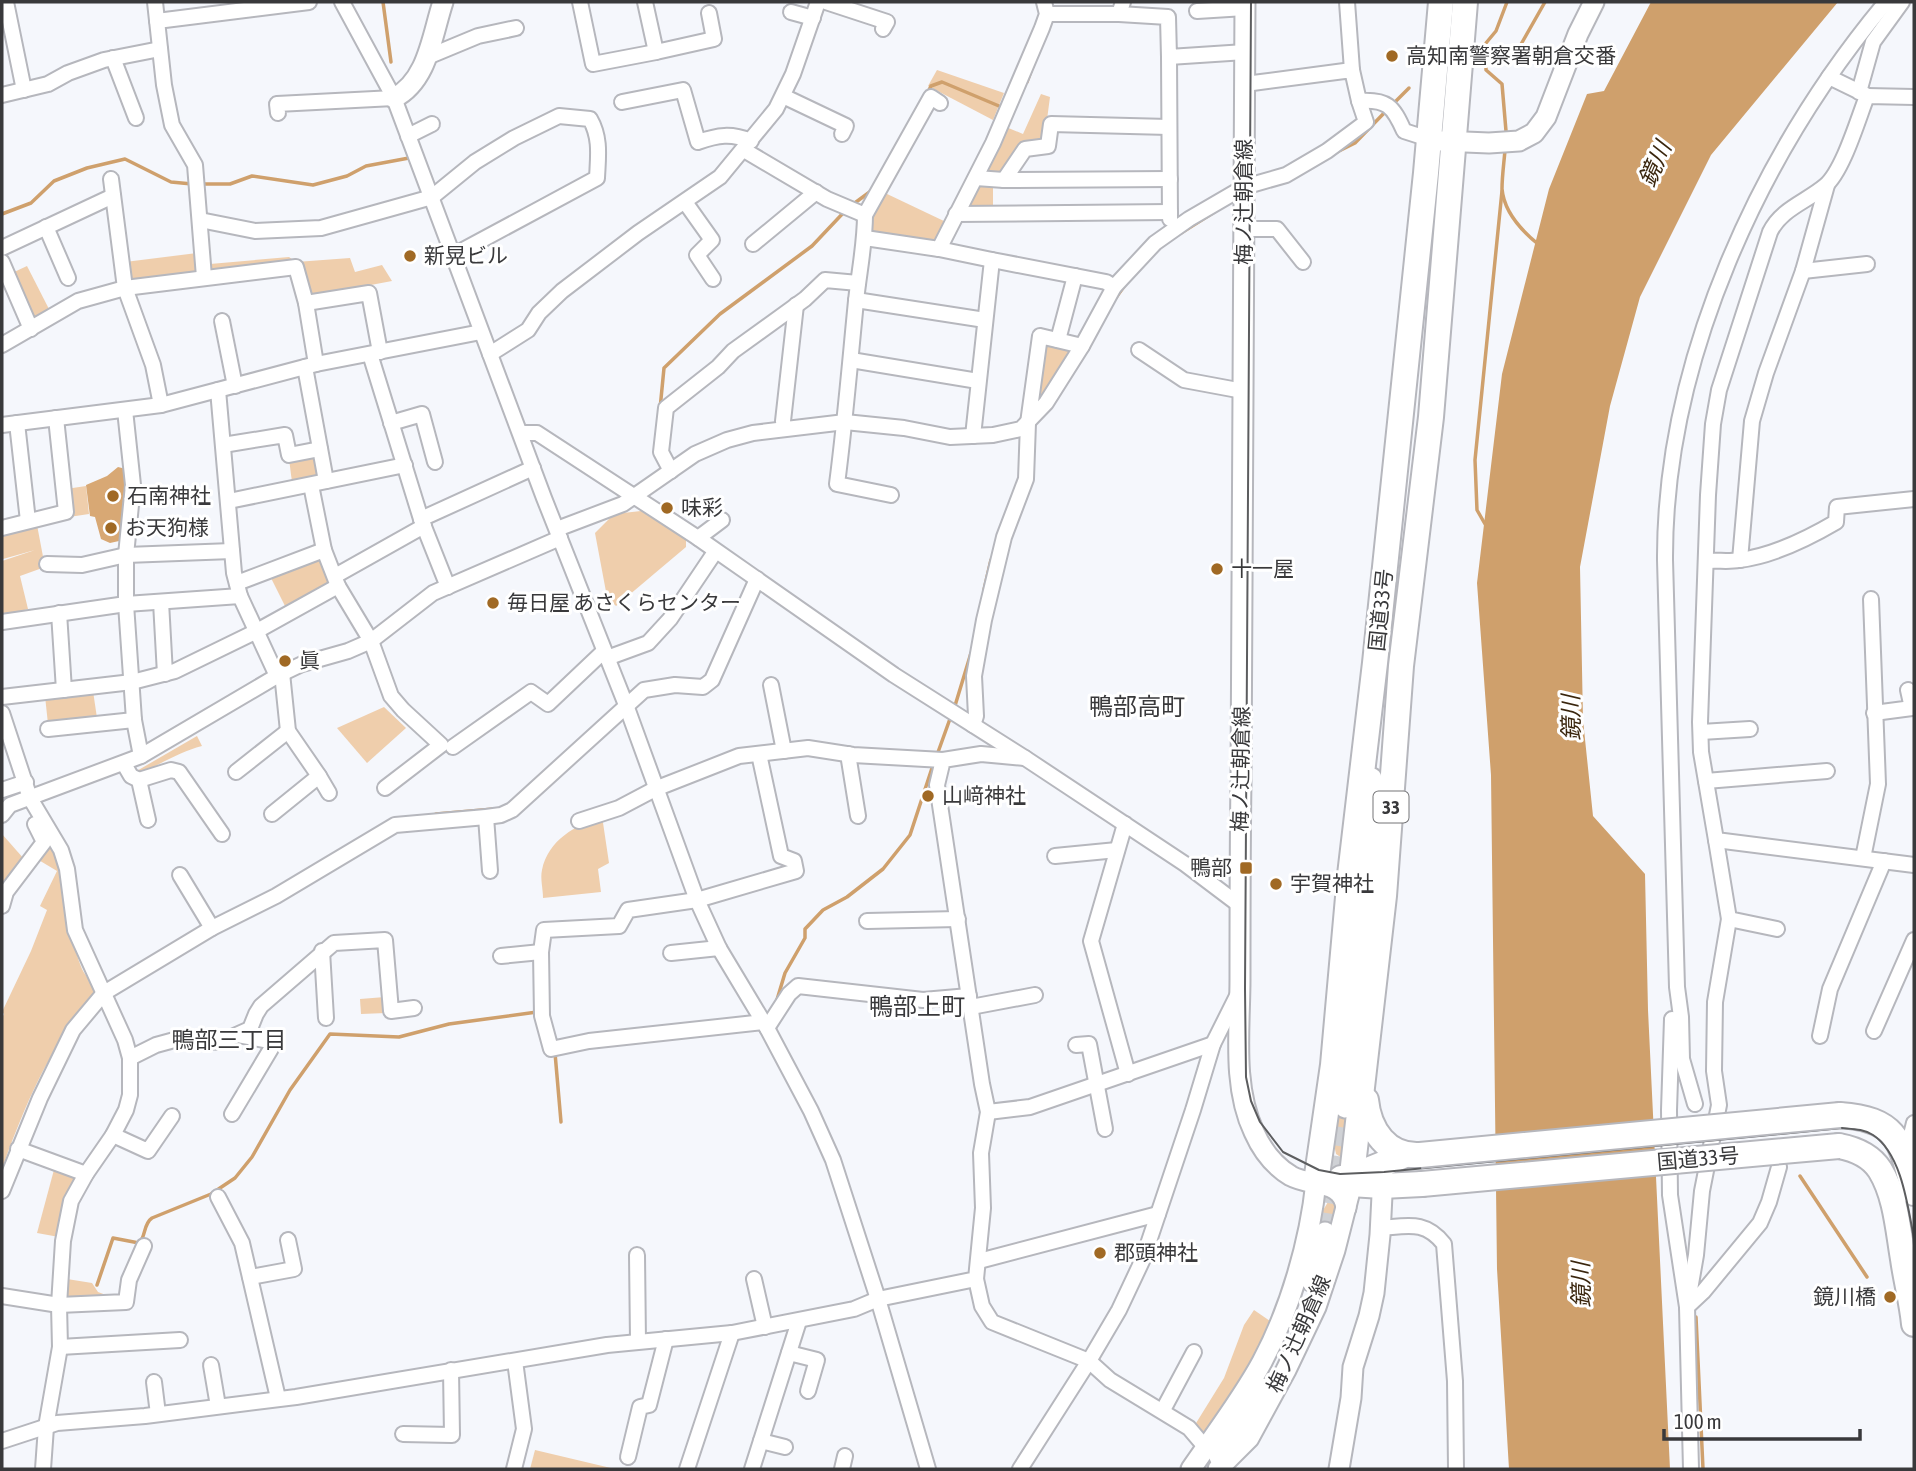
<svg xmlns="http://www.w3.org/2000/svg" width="1916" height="1471" viewBox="0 0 1916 1471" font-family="'Asap Condensed','Noto Sans JP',sans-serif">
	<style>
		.green { fill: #efceac }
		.forest { fill: #d8a874 }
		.water { fill: #cfa06c }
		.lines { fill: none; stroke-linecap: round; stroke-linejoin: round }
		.stream { stroke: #cfa06c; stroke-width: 3.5 }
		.secondary-tunnel { stroke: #cfd1d5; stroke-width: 19; stroke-dasharray: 19 10; stroke-linecap: butt }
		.street-casing { stroke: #b6b7bd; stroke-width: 18 }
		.secondary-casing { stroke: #b6b7bd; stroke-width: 23 }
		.highway-casing { stroke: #b6b7bd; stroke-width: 28 }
		.street { stroke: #fff; stroke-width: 14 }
		.secondary { stroke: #fff; stroke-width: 19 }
		.highway { stroke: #fff; stroke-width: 24 }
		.tram { stroke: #5c5d5f; stroke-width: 2 }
		.highway-bridge-casing { stroke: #b6b7bd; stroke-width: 28; stroke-linecap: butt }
		.highway-bridge { stroke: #fff; stroke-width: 24 }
		.poi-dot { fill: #a06924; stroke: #fff; stroke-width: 2.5 }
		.labels { text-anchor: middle; stroke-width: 6; stroke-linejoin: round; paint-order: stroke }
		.shield { fill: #fff; stroke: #747476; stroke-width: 2 }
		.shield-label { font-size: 19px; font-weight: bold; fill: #39393b }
		.poi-label { font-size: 21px; fill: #39393b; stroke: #fff; text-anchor: start }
		.street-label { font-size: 21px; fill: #39393b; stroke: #fff }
		.water-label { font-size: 23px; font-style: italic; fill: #3a260e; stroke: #fff }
		.neighbourhood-label { font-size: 23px; fill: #39393b; stroke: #fff }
		.quarter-label { font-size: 24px; fill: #39393b; stroke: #fff }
	</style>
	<rect width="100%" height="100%" fill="#f5f7fc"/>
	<g class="green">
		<polygon points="937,70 1004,93 993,120 928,86"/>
		<polygon points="1041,94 1050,97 1044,142 1002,176 982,174 1006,127 1023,134"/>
		<polygon points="977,182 993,183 993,210 964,207"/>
		<polygon points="885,193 946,222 939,239 929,243 876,234 871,230 874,210"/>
		<polygon points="197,253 200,275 127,284 125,262"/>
		<polygon points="289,257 296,262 350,258 355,272 382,265 392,281 307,297 297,265 211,272 210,264"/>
		<polygon points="27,266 51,313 33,323 12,273"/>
		<polygon points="1045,340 1075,347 1041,398 1036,397"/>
		<polygon points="315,455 319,478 292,482 289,459"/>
		<polygon points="86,486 89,514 69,517 66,489"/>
		<polygon points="641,511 686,539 686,547 616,606 607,597 595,533 614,514"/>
		<polygon points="37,525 45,567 20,576 28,609 2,616 2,561 35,550 3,559 3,535"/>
		<polygon points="322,556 335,585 287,610 270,576"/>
		<polygon points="93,691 97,718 48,724 45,696"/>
		<polygon points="384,707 406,728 367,763 337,728"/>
		<path d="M197 736 202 746C179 752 159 765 137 775L135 772Z"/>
		<path d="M602 816 609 863 598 869 601 892 543 898C543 889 540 878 542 870 548 840 576 825 602 816Z"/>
		<polygon points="2,834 24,859 2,890"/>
		<path d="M50 840C71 877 65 929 82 969 86 977 93 984 98 992 52 1039 24 1107 2 1169V1018L4 1014 2 1012 31 951 47 910 40 906 57 871 37 859Z"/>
		<polygon points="385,997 386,1013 361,1014 360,999"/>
		<polygon points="1332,1112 1351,1115 1342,1158 1336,1154 1335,1149"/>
		<polygon points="55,1166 81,1176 59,1237 37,1233"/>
		<polygon points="1328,1202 1332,1202 1336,1208 1334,1234 1316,1229 1319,1217"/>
		<polygon points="67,1279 92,1283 98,1292 117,1299 65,1301"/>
		<polygon points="1254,1310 1270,1321 1257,1351 1203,1441 1193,1428 1224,1378 1244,1325"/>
		<polygon points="535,1450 615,1469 530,1469"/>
	</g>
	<polygon class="forest" points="118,467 126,469 127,486 119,541 110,543 101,539 95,517 90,516 86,485 107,476"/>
	<polygon class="water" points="1651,2 1838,2 1711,155 1640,297 1610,406 1580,567 1583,720 1593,816 1645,874 1648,1010 1670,1469 1509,1469 1497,1269 1491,775 1477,583 1502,374 1549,189 1587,94 1604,91"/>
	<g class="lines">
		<g class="stream">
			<polyline points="383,2 391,62"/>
			<polyline points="1487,50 1519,58 1520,46 1545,2"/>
			<polyline points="1027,82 1034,63"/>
			<polyline points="927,94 931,86 942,82 999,106"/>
			<polyline points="1393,104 1409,88"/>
			<polyline points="1506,131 1502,84 1486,70 1486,43 1496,31 1507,2"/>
			<path d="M1505 150C1504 163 1502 176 1502 189 1504 211 1522 231 1538 244"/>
			<polyline points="1335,153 1355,143 1388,109"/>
			<polyline points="200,184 230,184 252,176 313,185 347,176 366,166 409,158"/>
			<polyline points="852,205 871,191"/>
			<polyline points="2,214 31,203 54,181 87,168 125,159 171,182 192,184"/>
			<polyline points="1181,233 1216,211"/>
			<polyline points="1115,299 1125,285"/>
			<polyline points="660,409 664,368 720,314 812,246 846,210"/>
			<polyline points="1485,524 1477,510 1475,460 1502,191"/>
			<polyline points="984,590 991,560"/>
			<polyline points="954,709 971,653"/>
			<polyline points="937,755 951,716"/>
			<polyline points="436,814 494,809"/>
			<polyline points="776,1003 785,973 805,938 805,929 823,910 847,897 883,869 910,835 934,762"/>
			<polyline points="555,1053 561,1122"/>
			<polyline points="1800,1176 1867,1277"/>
			<path d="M97 1285 113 1238 139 1243C146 1237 143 1224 152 1218L211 1194 235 1178 252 1157 290 1090 330 1034 399 1037 449 1024 537 1012"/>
			<polyline points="1696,1317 1703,1469"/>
		</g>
		<polyline class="secondary-tunnel" points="1325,1232 1345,1108"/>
		<g class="street-casing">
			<g id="street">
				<polyline points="6,2 24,90"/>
				<polyline points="155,2 164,85 172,125 195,165 204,277"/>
				<polyline points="342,2 394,98 544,498 626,705 697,900 719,948 767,1028 811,1111 833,1160 878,1299 928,1469"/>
				<polyline points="580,2 593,64 656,52"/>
				<polyline points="645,2 656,52 714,39 709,13"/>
				<polyline points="826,2 887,22 883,29"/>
				<polyline points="1347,2 1352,70"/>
				<polyline points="1197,11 1245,8"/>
				<polyline points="791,12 813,18"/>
				<polyline points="1047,14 1119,14 1123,2"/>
				<polyline points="1119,14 1168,17 1169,57 1245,52"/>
				<polyline points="157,21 309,2"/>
				<polyline points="1169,57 1170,219"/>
				<polyline points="113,58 136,118"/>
				<polyline points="425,58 478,36 516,28"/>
				<polyline points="1829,77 1866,95"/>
				<path d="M1245 84 1352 70 1359 101C1387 99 1393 106 1404 131L1429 139"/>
				<polyline points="1859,92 1873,42 1902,2"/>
				<polyline points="2,95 48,84 68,73 104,60 160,49"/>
				<polyline points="783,96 846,126 842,134"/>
				<path d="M1914 97 1867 96C1858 119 1843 171 1825 186 1806 202 1781 209 1770 232L1719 390 1713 424 1708 495 1700 722 1701 752 1716 840 1914 865"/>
				<path d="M622 102 683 90 698 142C718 135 731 133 751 141"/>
				<polyline points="278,113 277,104 394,98"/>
				<polyline points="1169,127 1051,124 1048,146 1025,149 1004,180 1170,179"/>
				<polyline points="408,136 432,124"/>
				<polyline points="744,150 827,199 865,215"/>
				<polyline points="976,178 1004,180"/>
				<polyline points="111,179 125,288 153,365 161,405"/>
				<polyline points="685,202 712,240 697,255 713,279"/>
				<polyline points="956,214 1170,212"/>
				<path d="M200 220 255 231 321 228 432 197 475 162 514 138 559 116 590 119C601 138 598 157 597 178L454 255"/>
				<polyline points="46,227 68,278"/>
				<polyline points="1244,229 1277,229 1303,262"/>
				<polyline points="865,238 939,249 993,143 1042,28 1047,14 1044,2"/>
				<polyline points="753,244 816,192"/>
				<polyline points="2,248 113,196"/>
				<polyline points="939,249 992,260 973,436"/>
				<polyline points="992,260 1106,282 1114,287"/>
				<polyline points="2,262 31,329"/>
				<polyline points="1803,271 1867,264"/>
				<polyline points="856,300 985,320"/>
				<polyline points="306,303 369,293 380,352"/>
				<polyline points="222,321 235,386"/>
				<polyline points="1058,340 1075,276"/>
				<polyline points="2,345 78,301 125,288 296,267 306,303 316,364"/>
				<polyline points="1139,350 1184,380 1243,391"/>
				<polyline points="370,354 421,519 448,587"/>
				<polyline points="490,354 528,330 539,313 562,291 638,233 720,177 776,109 793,74 818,2"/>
				<polyline points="851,360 978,381"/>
				<polyline points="305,367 326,481"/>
				<polyline points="218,390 234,573 240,596 277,676"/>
				<polyline points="125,410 133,485 126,555 126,604 134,720 141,756"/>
				<polyline points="17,423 28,521"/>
				<polyline points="391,423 422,414 435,462"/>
				<polyline points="2,425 161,405 316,364 481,332"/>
				<polyline points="784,428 783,421 796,305"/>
				<polyline points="521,433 537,433 698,538 894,675 1025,758 1185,864 1238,904"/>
				<polyline points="223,445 285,435 289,455 320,449"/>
				<polyline points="671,471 661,452 666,408 718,367 733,351 805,299 825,280 858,283"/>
				<polyline points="311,485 324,550 338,586 371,641 391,696 403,710 441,745 385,788"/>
				<path d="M891 495 837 484C845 423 850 362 856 301 859 272 865 244 865 215L931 97 940 103"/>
				<polyline points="229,501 405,465"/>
				<polyline points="421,519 533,468"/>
				<polyline points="2,528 66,512 56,418"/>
				<polyline points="557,529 623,504 695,454 727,440 753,433 845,422 904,428 950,437 993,435 1021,429 1046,403 1082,346 1114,287 1155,243 1189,219 1244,187 1286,175 1327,151 1366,122 1359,101"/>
				<polyline points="698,538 722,520"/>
				<polyline points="1740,560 1752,421 1766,373 1803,271 1827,185"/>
				<path d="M1707 561C1717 560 1729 562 1739 560 1773 556 1807 539 1836 522L1837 507 1914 499"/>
				<polyline points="47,564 82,565 126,555 232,551"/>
				<polyline points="335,576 424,526"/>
				<polyline points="237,583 324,550"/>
				<polyline points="161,602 165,674"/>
				<polyline points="59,613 64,690"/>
				<polyline points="2,622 126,604 240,596"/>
				<polyline points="607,658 648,643 670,619 715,552"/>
				<polyline points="771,685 784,751"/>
				<polyline points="2,697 132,682 175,671 257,631 338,586"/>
				<polyline points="2,713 30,798 61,850 67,869 75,930 125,1040 130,1058 130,1095 126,1110 113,1135 86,1174 71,1201 63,1241 59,1305 60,1347 46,1427 43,1469"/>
				<polyline points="1874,713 1912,708 1908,690"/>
				<polyline points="973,725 976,716 974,676 984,620 1004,537 1026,479 1028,423 1040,336 1082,346"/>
				<polyline points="48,729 134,720"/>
				<polyline points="1701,732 1750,729"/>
				<polyline points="453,747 531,692 548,704 604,651"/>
				<polyline points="759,754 781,856 794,861 796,871 697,900 628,910 619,926 544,930 541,952 542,1016 551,1049 589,1041 764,1022"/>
				<polyline points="848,754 858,816"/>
				<polyline points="124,764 131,776 139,780 148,820"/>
				<polyline points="236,772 288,731"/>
				<polyline points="319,776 329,793"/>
				<polyline points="139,780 171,770 179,772 222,834"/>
				<polyline points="1706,781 1827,771"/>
				<polyline points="2,790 26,782"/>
				<polyline points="272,814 319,776 288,731 282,673"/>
				<polyline points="2,815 10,805 141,756 277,676 302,664 348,651 371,641 433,593 560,538"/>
				<polyline points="486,817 490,871"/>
				<polyline points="579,821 619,808 655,789 739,756 808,748 853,755 943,760"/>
				<polyline points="1125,824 1091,941 1128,1074"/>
				<polyline points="1716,840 1729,919 1777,929"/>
				<polyline points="1055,856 1117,850"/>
				<polyline points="1863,858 1878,784 1871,599"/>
				<polyline points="180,875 212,928"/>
				<polyline points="2,906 6,892 44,842 35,824"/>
				<polyline points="1729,919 1715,1002 1714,1071 1719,1105 1702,1191 1696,1255 1687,1307 1703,1292 1760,1223 1769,1202 1779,1167"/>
				<polyline points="867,921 958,919"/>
				<polyline points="322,951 326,1018"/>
				<polyline points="671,953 719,948"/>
				<polyline points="501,956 541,952"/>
				<polyline points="971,1007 1035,995"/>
				<polyline points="1672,1019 1669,1110 1670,1195 1687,1307 1691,1469"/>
				<polyline points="767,1028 789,994 798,986 923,1000 969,996"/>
				<polyline points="1874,1031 1914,940"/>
				<polyline points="1820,1036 1830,989 1884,861"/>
				<polyline points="1076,1045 1089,1044 1105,1129"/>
				<polyline points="130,1058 156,1045 178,1039 221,1042 250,1029 256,1014 261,1006 334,943 385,940 391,1011 414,1008"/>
				<path d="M1695 1104 1682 1059 1681 1017 1677 987 1665 560C1664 361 1760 153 1886 2"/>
				<polyline points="988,1112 1030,1107 1213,1044"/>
				<polyline points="232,1114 275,1042 238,1035"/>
				<polyline points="113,1135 148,1151 172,1116"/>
				<polyline points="18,1149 86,1174"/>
				<polyline points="1906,1155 1914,1123"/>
				<polyline points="2,1191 40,1098 73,1030 104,993 212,928 276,896 395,825 486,817 501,815 512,810 644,690 675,685 703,687 712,680 757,579"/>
				<polyline points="218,1197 242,1243 278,1398"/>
				<path d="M1381 1228C1408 1226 1425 1220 1444 1244L1455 1381 1456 1469"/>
				<polyline points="637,1255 638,1341"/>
				<polyline points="979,1261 1158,1214"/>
				<polyline points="250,1277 294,1269 288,1240"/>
				<polyline points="754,1279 765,1327"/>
				<polyline points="976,1279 982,1306 992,1322 1089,1361 1110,1380 1189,1428 1206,1448"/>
				<polyline points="2,1296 59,1305 126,1302 129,1280 144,1246"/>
				<polyline points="60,1347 180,1340"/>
				<polyline points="789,1353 817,1360 808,1391"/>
				<polyline points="211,1365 218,1406"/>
				<polyline points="154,1382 158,1414"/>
				<polyline points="1163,1410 1194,1352"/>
				<polyline points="403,1434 452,1435 451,1370"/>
				<polyline points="2,1441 57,1423 145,1416 296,1397 607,1345 732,1333 854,1309 878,1299 976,1279 983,1208 981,1153 988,1112 982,1084 937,785 943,760 981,754 1025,758"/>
				<polyline points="761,1441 785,1447"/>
				<polyline points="628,1457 640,1407 649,1405 666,1339"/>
				<polyline points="514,1469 524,1429 515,1361"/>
				<polyline points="687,1469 732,1333"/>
				<polyline points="752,1469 799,1321"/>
				<polyline points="842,1469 845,1456"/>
				<polyline points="1020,1469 1089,1361 1119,1310 1143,1259 1193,1110 1213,1044 1239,992"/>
			</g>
		</g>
		<g class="secondary-casing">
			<g id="secondary">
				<path d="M1245 2 1241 781C1240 847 1240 913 1240 979 1240 1028 1232 1086 1254 1132 1262 1150 1274 1166 1291 1176 1311 1187 1343 1179 1346 1208"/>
				<path d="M394 98C428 81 432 35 443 2"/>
				<polyline points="1441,141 1489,143 1519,141 1534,133 1546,117 1578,34 1594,2"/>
				<polyline points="1345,1108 1369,866 1372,778"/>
				<polyline points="1311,1281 1325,1232"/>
				<polyline points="1219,1457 1263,1388"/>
				<path d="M1191 1469C1215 1434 1242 1399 1262 1362 1290 1310 1310 1241 1316 1182"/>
				<polyline points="1218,1469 1249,1438 1286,1370 1316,1307 1335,1250 1349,1195"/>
				<polyline points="1339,1469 1351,1398 1353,1367 1369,1316 1374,1293 1380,1235 1383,1175"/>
			</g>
		</g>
		<g class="highway-casing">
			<g id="highway">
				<path d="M1366 1100C1369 1130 1387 1157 1420 1155"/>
				<path d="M1840 1115C1900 1119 1901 1144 1914 1193"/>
				<path d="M1839 1146C1855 1149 1871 1156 1880 1170 1896 1196 1898 1230 1903 1259 1906 1281 1912 1302 1914 1324"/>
				<polyline points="1341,1178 1353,1176 1405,1155"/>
				<polyline points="1316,1182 1333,1065 1350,875 1375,663 1426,173 1441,2"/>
				<polyline points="1335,1183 1382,1186 1422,1184"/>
				<polyline points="1351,1183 1384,896 1401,666 1431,417 1465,2"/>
			</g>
		</g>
		<use href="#street" class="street"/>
		<use href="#secondary" class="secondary"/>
		<use href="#highway" class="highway"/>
		<path class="tram" d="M1251 2 1245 989 1246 1077 1251 1101 1260 1122 1283 1152 1319 1170 1340 1174 1384 1172 1842 1128C1853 1129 1864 1129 1873 1135 1902 1154 1908 1208 1914 1239"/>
		<g class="highway-bridge-casing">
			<g id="highway-bridge">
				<polyline points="1420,1155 1840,1115"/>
				<polyline points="1422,1184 1839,1146"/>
			</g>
		</g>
		<use href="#highway-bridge" class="highway-bridge"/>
	</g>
	<g class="poi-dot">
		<circle cx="1392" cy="56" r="7"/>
		<circle cx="410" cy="256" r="7"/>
		<circle cx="113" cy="496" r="7"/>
		<circle cx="667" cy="508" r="7"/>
		<circle cx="111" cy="528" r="7"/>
		<circle cx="1217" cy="569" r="7"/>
		<circle cx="493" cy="603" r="7"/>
		<circle cx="285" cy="661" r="7"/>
		<circle cx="928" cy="796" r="7"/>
		<rect x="1239" y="861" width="14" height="14" rx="3.5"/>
		<circle cx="1276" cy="884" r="7"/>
		<circle cx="1100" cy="1253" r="7"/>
		<circle cx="1890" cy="1297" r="7"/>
	</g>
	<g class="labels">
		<rect class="shield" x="1373.5" y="791.5" width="35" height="31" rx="5"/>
		<g class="shield-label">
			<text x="1391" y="814">33</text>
		</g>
		<g class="poi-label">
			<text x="1406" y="63">高知南警察署朝倉交番</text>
			<text x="424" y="263">新晃ビル</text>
			<text x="127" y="503">石南神社</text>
			<text x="681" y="515">味彩</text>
			<text x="125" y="535">お天狗様</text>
			<text x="1231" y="576">十一屋</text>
			<text x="507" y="610">毎日屋 あさくらセンター</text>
			<text x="299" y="668">眞</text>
			<text x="942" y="803">山﨑神社</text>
			<text x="1232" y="875" text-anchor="end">鴨部</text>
			<text x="1290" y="891">宇賀神社</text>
			<text x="1114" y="1260">郡頭神社</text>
			<text x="1876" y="1304" text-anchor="end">鏡川橋</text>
		</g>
		<g class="street-label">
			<text transform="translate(1244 202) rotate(-90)" y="7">梅ノ辻朝倉線</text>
			<text transform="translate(1381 610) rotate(-84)" y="7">国道33号</text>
			<text transform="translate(1241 769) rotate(-89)" y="7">梅ノ辻朝倉線</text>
			<text transform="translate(1698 1159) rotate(-5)" y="7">国道33号</text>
			<text transform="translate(1299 1334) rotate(-66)" y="7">梅ノ辻朝倉線</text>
		</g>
		<g class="water-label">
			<text transform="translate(1655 164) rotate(-66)" y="8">鏡川</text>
			<text transform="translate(1571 718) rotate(-91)" y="8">鏡川</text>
			<text transform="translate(1581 1285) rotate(-91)" y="8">鏡川</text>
		</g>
		<g class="neighbourhood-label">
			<text x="229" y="1048">鴨部三丁目</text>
		</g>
		<g class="quarter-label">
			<text x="1137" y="715">鴨部高町</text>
			<text x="917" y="1015">鴨部上町</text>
		</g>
	</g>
	<rect width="1916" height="1471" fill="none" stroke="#39393b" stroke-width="7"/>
	<path d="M1664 1429v10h196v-10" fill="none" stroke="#39393b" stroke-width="3.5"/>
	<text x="1674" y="1429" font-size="21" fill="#39393b" stroke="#ffffff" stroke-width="5" paint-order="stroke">100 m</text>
</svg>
